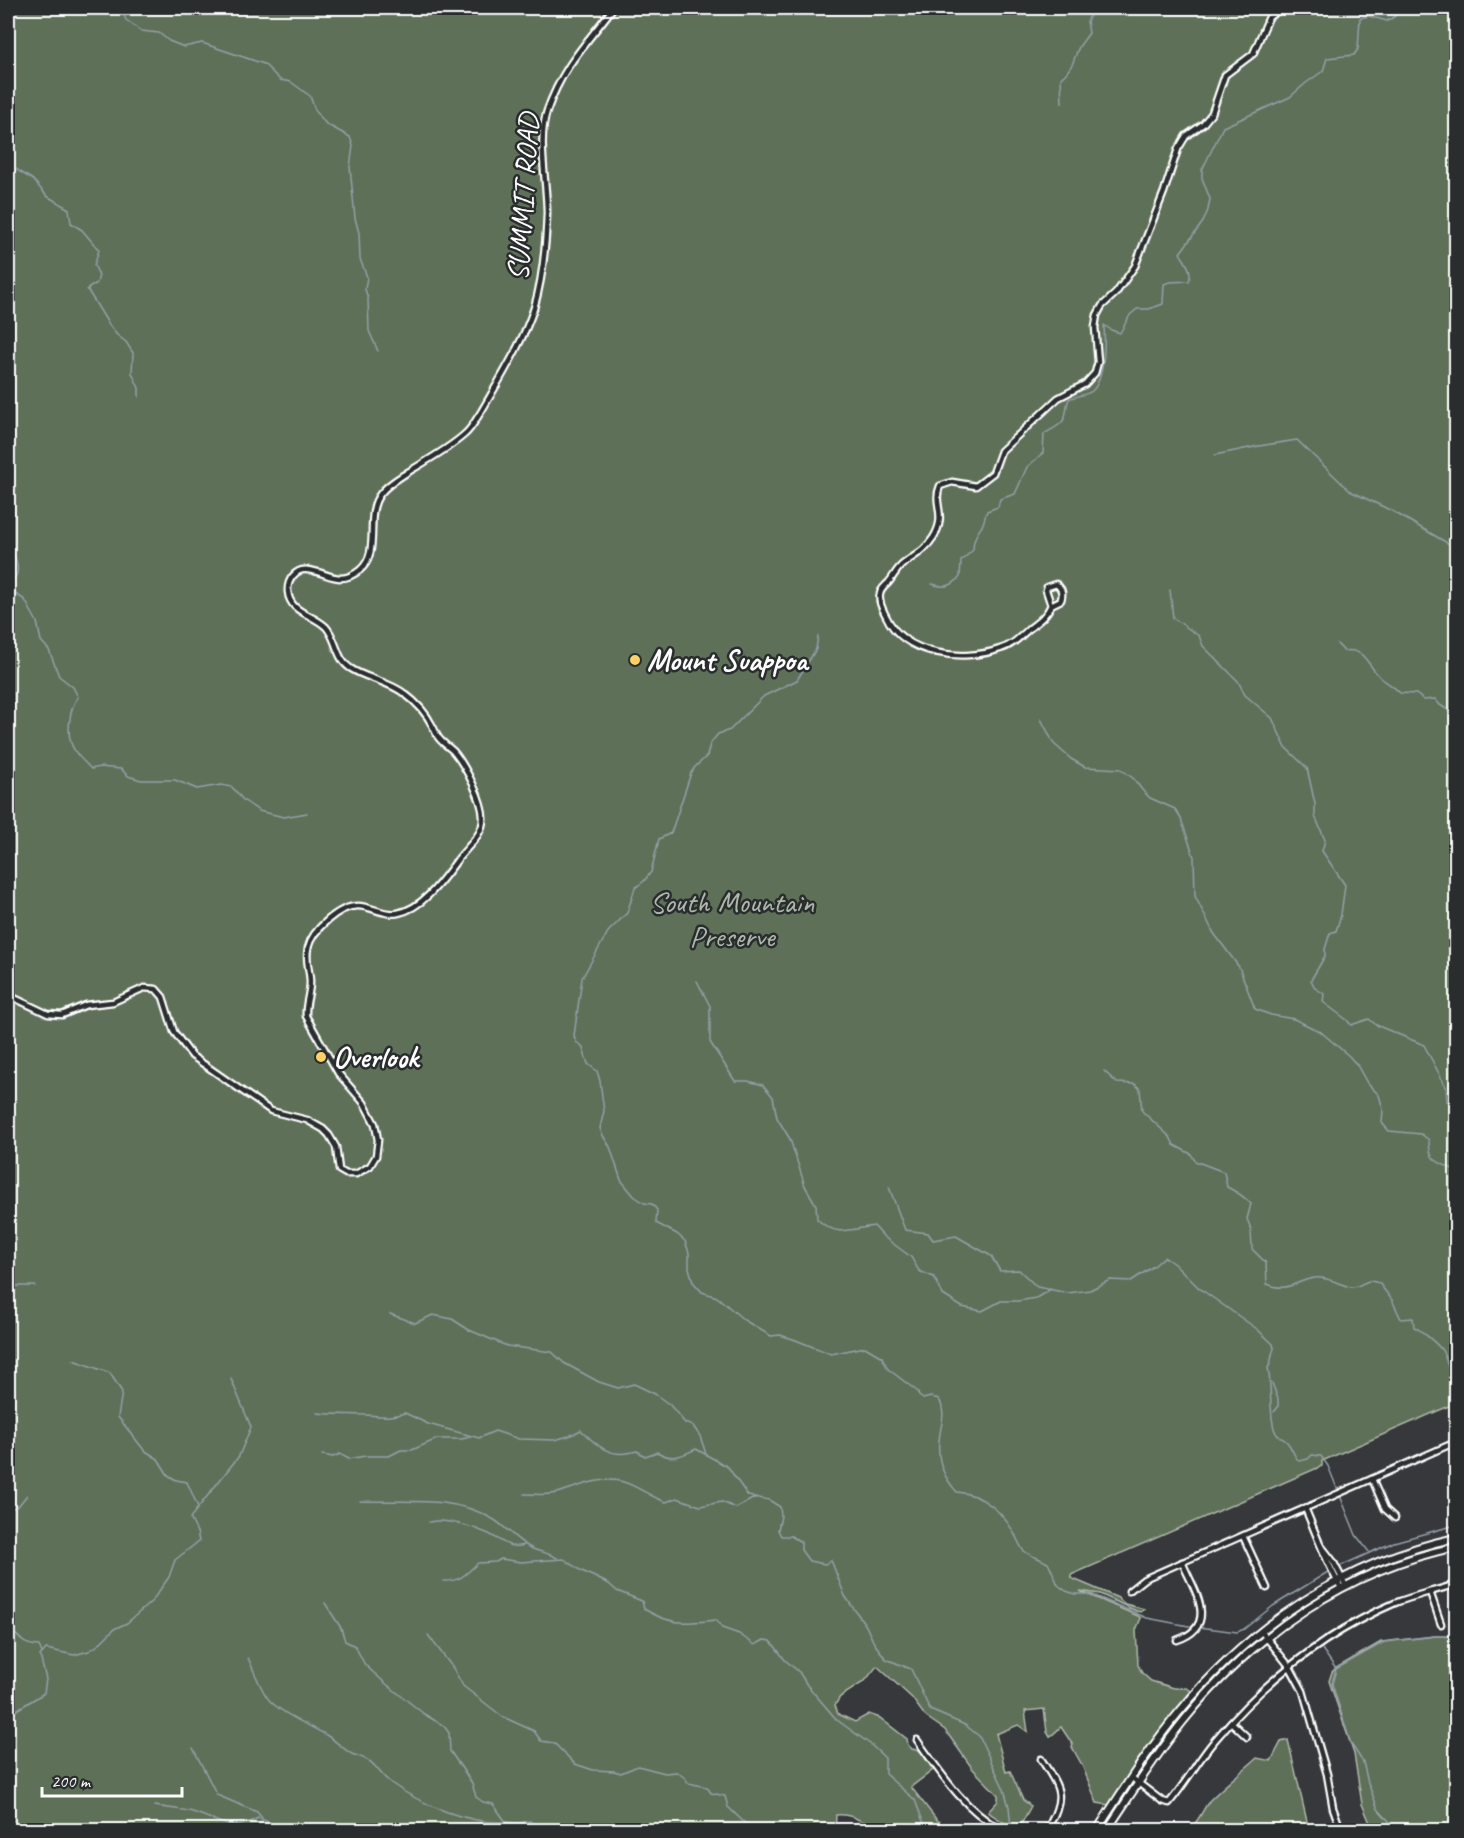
<svg xmlns="http://www.w3.org/2000/svg" width="1464" height="1838" viewBox="0 0 1464 1838" font-family="Caveat,sans-serif">
	<style>
		.green { fill: #5f7059; stroke: #afb8ac; stroke-width: 1.5 }
		.lines { fill: none; stroke-linecap: round; stroke-linejoin: round }
		.stream { stroke: #94a0a9; stroke-width: 1.5 }
		.minor-casing { stroke: #fff; stroke-width: 9 }
		.tertiary-casing { stroke: #fff; stroke-width: 10 }
		.minor { stroke: #2a2d2e; stroke-width: 4.5 }
		.tertiary { stroke: #2a2d2e; stroke-width: 6 }
		.poi-dot { fill: #ffd166; stroke: #2a2d2e; stroke-width: 2 }
		.labels { text-anchor: middle; stroke-width: 5; stroke-linejoin: round; paint-order: stroke }
		.street-label { font-size: 30px; fill: #fff; stroke: #2a2d2e }
		.poi-label { font-size: 30px; font-weight: bold; fill: #fff; stroke: #2a2d2e; text-anchor: start }
		.park-label { font-size: 30px; fill: #afb8ac; stroke: #2a2d2e }
	</style>
	<rect width="100%" height="100%" fill="#36383c"/>
	<filter id="ink" filterUnits="userSpaceOnUse"><feTurbulence type="fractalNoise" baseFrequency=".0167" numOctaves="2"/><feDisplacementMap in="SourceGraphic" scale="12" xChannelSelector="R" yChannelSelector="G"/><feConvolveMatrix kernelMatrix="1 2 1 2 8 2 1 2 1" color-interpolation-filters="sRGB"/></filter>
	<g filter="url(#ink)">
		<g class="green">
			<path d="M8 8H1456V1403L1322 1461V1466L1071 1575V1578L1118 1598 1125 1604 1144 1609 1141 1612 1136 1611 1100 1594 1080 1591 1138 1616 1141 1618 1136 1630 1138 1665 1142 1673 1151 1681 1174 1688H1187L1191 1691 1153 1739 1109 1805 1097 1803 1082 1765 1072 1747 1073 1745 1061 1727 1050 1737 1047 1732 1044 1709 1025 1711 1028 1732 1018 1725 996 1734 1006 1772 1010 1771 1023 1800 1031 1806 1018 1830H1015L988 1812 998 1801V1795L972 1768 945 1730 925 1716 912 1698 877 1666 865 1681 840 1697 835 1705 838 1714 855 1722 869 1714 880 1718 907 1739 908 1745 912 1749 921 1751 933 1770 911 1787 936 1819 950 1830C929 1830 905 1833 884 1830 863 1827 858 1813 836 1815L835 1830H8Z"/>
			<polygon points="1434,1636 1456,1636 1456,1830 1373,1830 1362,1804 1354,1754 1329,1681 1332,1672 1336,1668 1381,1642"/>
			<path d="M1288 1740 1309 1830H1187C1198 1824 1202 1810 1210 1800 1225 1785 1241 1772 1257 1758L1271 1761 1281 1742Z"/>
		</g>
		<g class="lines">
			<g class="stream">
				<polyline points="121,8 126,20 141,31 159,33 169,41 184,47 202,43 264,64 280,80 291,82 310,96 315,110 326,124 350,137 353,146 350,167 355,218 359,233 360,259 367,277 365,289 368,299 369,331 378,351"/>
				<path d="M1062 103 1061 78C1072 69 1073 62 1078 49 1080 44 1086 38 1089 33L1087 21 1094 8"/>
				<polyline points="8,164 33,180 47,196 69,209 71,223 82,230 99,250 94,265 99,275 97,283 87,289 109,325 117,335 126,342 133,353 132,373 139,388 139,397"/>
				<polyline points="1215,455 1259,446 1297,440 1350,491 1392,511 1456,548"/>
				<path d="M8 545C13 552 19 563 17 573 15 580 9 582 9 590L25 600 37 622 41 641 49 650 59 676 73 687 78 697C69 709 65 737 75 751 79 758 86 763 91 769L100 767 121 769 128 776 141 780H175L197 789 221 785 232 787 243 800 259 811 284 817 307 813"/>
				<path d="M932 584C945 588 951 587 960 577L961 561 973 550C973 539 976 535 982 526 984 522 985 516 987 511L998 507 1000 499 1015 494 1027 467 1043 453 1044 434C1050 430 1061 426 1064 419 1067 413 1066 405 1069 399 1075 396 1087 395 1092 391 1105 379 1105 342 1104 325L1111 330 1120 333 1130 315 1137 309H1149L1163 304 1164 284 1170 282 1189 281C1193 270 1185 262 1180 253L1203 222 1208 210 1210 199 1202 178V170L1223 127 1290 97 1306 83 1323 71 1327 58 1354 55 1358 49 1360 18 1369 16 1387 21 1394 17 1403 8"/>
				<polyline points="1170,590 1173,618 1199,636 1203,646 1238,681 1245,695 1272,718 1286,748 1307,768 1315,804 1315,816 1325,840 1322,851 1345,885 1341,915 1336,931 1330,933 1325,949 1325,956 1311,980 1315,988 1324,994 1323,1002 1347,1020 1351,1025 1369,1019 1376,1025 1424,1045 1446,1087 1447,1101 1456,1106"/>
				<path d="M818 636 816 649 797 680 764 696 730 730 718 734 710 744 707 756 695 767 691 773 671 833 659 839 651 872 644 881 635 888 627 913 608 932 582 978 574 1036 576 1042 582 1046 588 1064 597 1071 600 1081 604 1111 600 1128 602 1134 610 1147 621 1180 634 1196 644 1203 652 1204 657 1210 656 1223 677 1234 685 1241 689 1253V1268L693 1282 702 1292 717 1297 744 1320 771 1336 780 1335 793 1339 831 1354 865 1347 882 1357 888 1369 917 1391 919 1396 923 1399 931 1397 939 1399C947 1415 940 1425 939 1441 937 1460 944 1478 957 1492 983 1494 1004 1513 1015 1535 1018 1540 1020 1547 1024 1551 1032 1557 1041 1558 1049 1564L1058 1585 1066 1591 1075 1594H1091L1147 1618 1194 1627"/>
				<path d="M1337 644 1344 651C1365 647 1368 667 1381 678 1388 684 1394 686 1400 693L1416 694 1424 700 1435 699 1440 705 1456 715"/>
				<path d="M1041 719 1054 744 1071 759 1085 767 1121 769 1134 779 1142 790 1150 798 1175 809 1181 819 1194 857 1195 896 1213 932 1239 967 1255 1009 1271 1015 1294 1019 1321 1032 1349 1056 1357 1065 1367 1083 1379 1095 1383 1109 1382 1123 1389 1131 1421 1134 1429 1140C1429 1164 1438 1160 1456 1171"/>
				<path d="M697 981 710 1006V1042L735 1081H748L763 1085 773 1097 777 1118 790 1139 805 1186 816 1205 817 1219C837 1238 849 1229 874 1226L884 1237 911 1257 919 1271 934 1277 943 1295 962 1307 982 1311 1001 1301H1018L1036 1298 1051 1289"/>
				<path d="M1104 1071 1117 1083 1135 1084 1140 1089 1142 1111 1170 1137 1174 1145 1191 1154 1195 1161 1224 1172 1227 1187C1237 1192 1244 1196 1251 1204L1247 1219 1251 1229 1252 1249 1266 1263 1267 1284C1289 1293 1295 1281 1314 1278 1327 1276 1340 1285 1351 1287 1358 1288 1363 1282 1369 1281 1373 1281 1376 1282 1379 1283L1392 1300 1401 1319 1413 1318 1414 1327C1420 1329 1437 1344 1441 1349 1448 1358 1445 1369 1456 1380"/>
				<path d="M889 1187 905 1230 928 1233 933 1240 956 1236 991 1256 1000 1271 1019 1270 1037 1287 1068 1293 1090 1290 1110 1280 1131 1281 1154 1266 1164 1257 1177 1266 1199 1288 1257 1329 1273 1344 1274 1349C1270 1356 1273 1361 1268 1368 1272 1384 1269 1419 1275 1431 1277 1437 1281 1437 1286 1441 1292 1447 1293 1455 1299 1461L1308 1459 1312 1455 1321 1456 1328 1466 1356 1535 1369 1552"/>
				<polyline points="8,1286 35,1286"/>
				<polyline points="390,1314 415,1323 433,1315 452,1319 469,1330 507,1346 552,1352 564,1363 599,1382 618,1388 634,1384 655,1394 670,1405 685,1423 693,1426 700,1436 706,1454"/>
				<polyline points="73,1360 110,1373 122,1392 118,1417 144,1450 158,1459 168,1475 176,1480 187,1482 198,1507"/>
				<polyline points="1272,1383 1278,1399 1278,1407 1274,1412"/>
				<path d="M317 1413C334 1415 349 1414 366 1415 381 1416 390 1418 405 1413L428 1424 479 1438 495 1431 519 1439 554 1440 569 1436 581 1430C598 1447 611 1459 637 1451L645 1456 657 1452C673 1461 680 1456 696 1449L728 1467 748 1496 769 1500 780 1507 781 1516 778 1530 781 1536H791L801 1542V1550L809 1561 825 1564 831 1560 845 1596 866 1626 874 1643 886 1659 911 1669 930 1710 965 1725 979 1736 1004 1789 1009 1807 1011 1828"/>
				<polyline points="322,1455 333,1457 340,1454 349,1459 365,1456 389,1456 401,1450 412,1450 437,1439 462,1439 471,1437"/>
				<path d="M524 1494C536 1494 551 1496 561 1492 580 1486 599 1477 620 1481 637 1485 650 1497 666 1502L677 1498 700 1506 722 1502 736 1508 756 1497"/>
				<path d="M360 1501C404 1503 451 1495 491 1518 506 1526 516 1541 531 1548 539 1552 549 1553 557 1558"/>
				<polyline points="8,1511 19,1505 27,1495"/>
				<path d="M429 1522C446 1518 473 1527 489 1534 501 1540 509 1550 524 1545"/>
				<polyline points="1338,1567 1394,1542 1456,1525"/>
				<path d="M443 1581C462 1581 464 1575 478 1563L496 1562 501 1559 521 1562 564 1559 580 1570 609 1584 617 1591 642 1601 644 1609C672 1626 685 1623 716 1620L722 1628 739 1634 755 1645 764 1640 771 1641 785 1660 799 1672 807 1685 837 1720 870 1744 885 1758V1774L915 1800 922 1819 928 1830"/>
				<polyline points="325,1603 341,1628 345,1641 355,1646 365,1665 385,1683 424,1714 444,1726 449,1733 450,1751 472,1783 476,1797 483,1802 493,1804 506,1822 518,1823 530,1821 542,1830"/>
				<polyline points="1199,1627 1237,1632 1244,1629 1273,1606 1331,1570"/>
				<path d="M8 1628C23 1638 18 1644 39 1646L42 1653"/>
				<polyline points="428,1635 453,1668 463,1686 503,1717 534,1731 541,1741 554,1743 575,1764 593,1770 614,1771 621,1773 638,1766 665,1773 677,1772 685,1778 688,1783 707,1787 711,1793 725,1796 728,1807 751,1829 767,1829 767,1830"/>
				<polyline points="1322,1649 1336,1669 1384,1642 1437,1636 1456,1637"/>
				<path d="M248 1658C254 1670 262 1694 271 1702 287 1717 308 1724 326 1735 335 1740 344 1750 352 1754 357 1756 363 1757 369 1761 377 1766 382 1777 391 1783 420 1804 470 1825 506 1822"/>
				<polyline points="1336,1669 1332,1684 1351,1744 1363,1762 1368,1783 1378,1809 1397,1830"/>
				<polyline points="8,1718 13,1719 15,1711 44,1693 46,1679 40,1656 46,1649 74,1655 89,1651 98,1645 114,1629 127,1623 152,1601 169,1577 175,1560 199,1541 197,1532 190,1518 239,1456 251,1427 231,1379"/>
				<polyline points="193,1748 217,1795 257,1812 262,1818"/>
				<path d="M155 1806C166 1808 178 1809 189 1811 216 1818 230 1835 258 1818L289 1830"/>
			</g>
			<g class="minor-casing">
				<g id="minor">
					<path d="M1056 584C1062 588 1063 594 1061 600L1051 605 1046 590 1047 587Z"/>
					<path d="M1051 605C1047 615 1039 621 1030 628 1021 636 1012 646 1000 649 963 662 904 656 886 616 883 610 878 602 880 594 881 589 884 587 888 583 893 578 896 570 902 565 914 555 923 553 933 538 948 514 932 505 940 486L952 482 976 486 993 473 1001 451 1058 398 1085 384 1095 373 1098 362 1095 327 1097 315 1102 306 1116 293 1135 266 1164 192 1178 149 1186 136 1203 124 1212 113 1225 75 1253 54 1269 17 1282 8"/>
					<path d="M8 995 48 1014 62 1015 86 1005 113 1002 144 988 156 989 163 997 174 1032 192 1056 271 1111 307 1120 323 1129 329 1135 336 1147 339 1170 346 1174H356L370 1166 376 1156 378 1140 375 1124 364 1103 338 1073 306 1016C305 1004 310 994 310 982 310 971 305 960 308 948 312 930 339 906 358 906 371 906 384 916 398 913 424 908 443 879 458 859 467 847 483 835 483 819 484 802 465 765 453 751 448 746 442 743 438 737 436 734 434 728 432 725 426 713 416 702 405 694 389 681 366 679 350 668 336 659 337 639 326 627 313 614 290 613 288 592 287 580 296 568 308 570 328 572 339 587 360 570 382 551 363 514 381 493 388 484 399 478 408 472 425 462 451 447 465 434 472 428 476 419 481 412 500 379 522 344 534 308 543 278 546 244 547 213 547 182 537 140 547 111 563 65 586 44 613 8"/>
					<polyline points="1372,1479 1385,1509 1395,1518"/>
					<path d="M1305 1508C1317 1536 1326 1562 1341 1588"/>
					<polyline points="1243,1536 1267,1588"/>
					<polyline points="1322,1547 1333,1561 1346,1586"/>
					<polyline points="1129,1591 1144,1579 1449,1445 1456,1444"/>
					<polyline points="1430,1592 1441,1624"/>
					<polyline points="1261,1631 1290,1667 1303,1691 1327,1774 1333,1808 1341,1830"/>
					<path d="M1177 1640C1220 1626 1194 1590 1182 1562"/>
					<polyline points="1231,1722 1247,1737"/>
					<path d="M917 1740C942 1775 963 1808 1001 1830"/>
					<path d="M1041 1759C1062 1792 1065 1795 1047 1830"/>
					<path d="M1132 1778 1162 1801 1169 1803C1186 1783 1198 1760 1215 1740 1264 1682 1325 1633 1395 1603 1415 1595 1436 1591 1456 1584"/>
				</g>
			</g>
			<g class="tertiary-casing">
				<g id="tertiary">
					<path d="M1097 1830C1123 1790 1149 1748 1180 1711 1252 1625 1346 1561 1456 1538"/>
					<path d="M1107 1830C1132 1793 1156 1754 1185 1719 1254 1634 1348 1569 1456 1547"/>
				</g>
			</g>
			<use href="#minor" class="minor"/>
			<use href="#tertiary" class="tertiary"/>
		</g>
	</g>
	<g class="poi-dot">
		<circle cx="635" cy="660" r="6"/>
		<circle cx="321" cy="1057" r="6"/>
	</g>
	<g class="labels">
		<g class="street-label">
			<text transform="translate(523 197) rotate(-86)" y="10">SUMMIT ROAD</text>
		</g>
		<g class="poi-label">
			<text x="647" y="670">Mount Suappoa</text>
			<text x="333" y="1067">Overlook</text>
		</g>
		<g class="park-label">
			<text x="732" y="912">South Mountain<tspan x="732" dy="34">Preserve</tspan></text>
		</g>
	</g>
	<rect width="1464" height="1838" fill="none" stroke="#2a2d2e" stroke-width="30"/>
	<rect x="15" y="15" width="1434" height="1808" fill="none" stroke="#fff" stroke-width="2" filter="url(#ink)"/>
	<path d="M42 1787v9h140v-9" fill="none" stroke="#ffffff" stroke-width="3"/>
	<text x="51" y="1787" font-size="18" fill="#ffffff" stroke="#2a2d2e" stroke-width="4.5" paint-order="stroke">200 m</text>
</svg>
